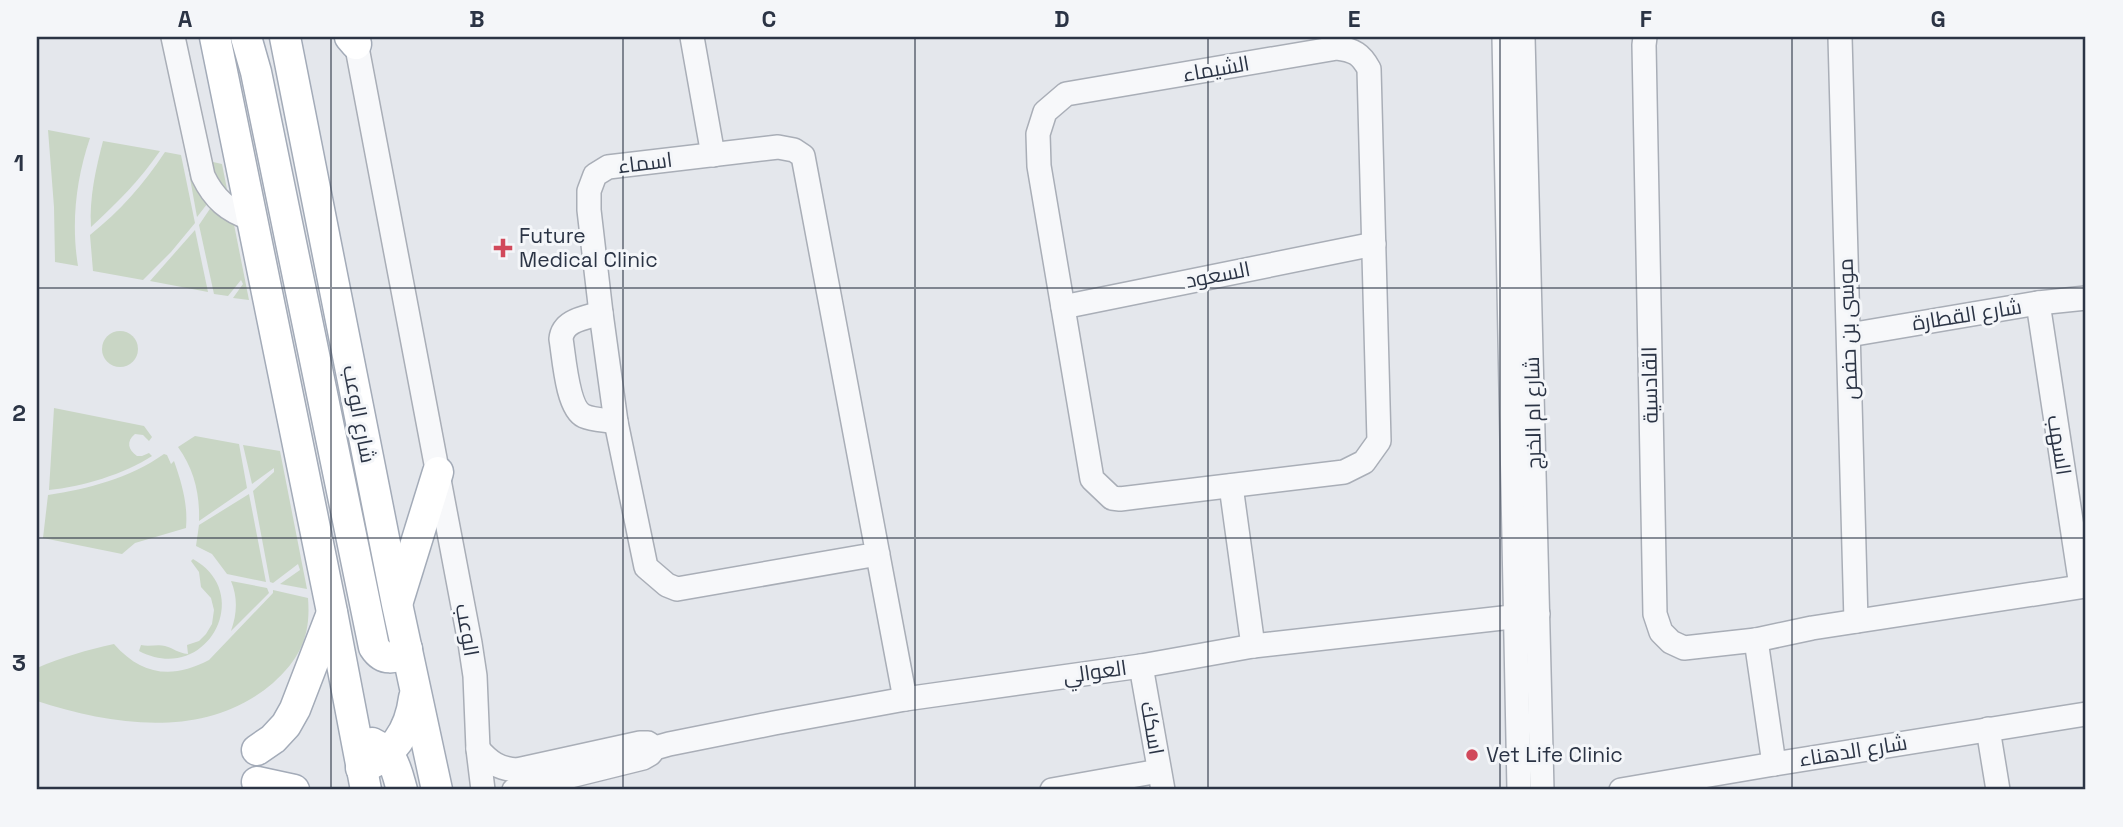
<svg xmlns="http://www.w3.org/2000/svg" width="2123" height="827" viewBox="0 0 2123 827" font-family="'Space Grotesk',Cairo,sans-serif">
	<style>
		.green { fill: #c9d6c5 }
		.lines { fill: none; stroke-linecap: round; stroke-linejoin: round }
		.minor-casing { stroke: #a9aeb7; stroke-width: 26 }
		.major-casing { stroke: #a3abb8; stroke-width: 33 }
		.minor { stroke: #f7f8fa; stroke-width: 23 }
		.major { stroke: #fff; stroke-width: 30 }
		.grid { fill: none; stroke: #2b3445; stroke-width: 2; stroke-opacity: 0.55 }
		.poi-dot { fill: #d1495b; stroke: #f4f6f9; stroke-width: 2.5 }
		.labels { text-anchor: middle; stroke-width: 6; stroke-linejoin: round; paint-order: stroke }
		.street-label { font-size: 21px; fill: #2b3445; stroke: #f4f6f9 }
		.poi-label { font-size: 21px; fill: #2b3445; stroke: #f4f6f9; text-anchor: start }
		.neatline { fill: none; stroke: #2b3445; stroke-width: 2.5 }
		.grid-label { font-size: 23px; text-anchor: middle; font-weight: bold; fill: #2b3445 }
	</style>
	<rect width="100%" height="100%" fill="#e4e7ec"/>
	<g class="green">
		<path d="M48 130 90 138C76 179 71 223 78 266L55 262 54 207Z"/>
		<path d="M103 141 160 151C140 180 117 203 91 227 89 198 96 168 103 141Z"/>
		<path d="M165 152 181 155 195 223 171 252 143 280 93 271 90 235C120 211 144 184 165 152Z"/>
		<polygon points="186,156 222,164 249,300 233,298 243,284 241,280 228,296 214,294 199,225 224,188 221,186 197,217"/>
		<polygon points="195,230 208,292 150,281"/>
		<circle cx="120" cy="349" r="18"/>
		<path d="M54 408 144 426 152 437 149 441 143 435 135 434C126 441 128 450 137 456H142L149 453 152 456C125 474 81 487 49 490Z"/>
		<path d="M195 436 239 444 247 488 199 521C200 494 194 469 178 447Z"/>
		<polygon points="243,445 280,451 307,589 280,584 300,570 298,564 273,583 270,582 253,491 274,472 274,468 252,484"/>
		<path d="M164 454 167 455 171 464 174 461C182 484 188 504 186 528L135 543 122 554 43 538 48 495C88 489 130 478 164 454Z"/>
		<polygon points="249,494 266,582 227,574 212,554 196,546 199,525"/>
		<path d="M193 559C256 594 206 686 139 651L141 645C149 647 158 644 165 646 174 648 177 653 188 654L187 645 199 641 206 634 212 624 214 610 211 598 201 587 199 572 191 561Z"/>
		<path d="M231 581 267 588 269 593 231 631C237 614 238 598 231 581Z"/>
		<path d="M273 590 308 598C311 635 301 658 273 683 206 740 114 726 37 701V668C62 657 87 650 114 644 142 676 173 679 209 660L273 593Z"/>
	</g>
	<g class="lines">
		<g class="minor-casing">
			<g id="minor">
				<path d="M173 37 203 176C214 199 228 211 252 219"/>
				<polyline points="355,37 470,643 475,676 478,749 483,790"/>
				<polyline points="692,37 713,155"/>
				<polyline points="1504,37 1519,790"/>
				<polyline points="1523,37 1542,790"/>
				<polyline points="1645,37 1644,45 1655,614 1661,632 1671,642 1684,648 1756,640 1812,628 2086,586"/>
				<polyline points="1840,37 1856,621"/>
				<path d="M1337 48C1354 50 1361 54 1369 69L1379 441 1364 462 1344 472 1120 499 1112 498 1092 479 1039 166 1038 134 1045 112 1066 94Z"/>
				<polyline points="2038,303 2081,586"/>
				<polyline points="1063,307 1374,244"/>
				<path d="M601 313C585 318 563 320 561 339 564 356 567 408 584 416 593 420 606 420 616 422"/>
				<polyline points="1849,335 2038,303 2086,298"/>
				<polyline points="1231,486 1253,646"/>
				<polyline points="878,554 677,589 667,585 646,567 616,422 601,313 589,210 589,191 595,175 608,167 778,147 794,150 803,156 905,699"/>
				<polyline points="1756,640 1774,764"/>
				<polyline points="1141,666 1163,790"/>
				<polyline points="1988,729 1998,790"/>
				<path d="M478 749C489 762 499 769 517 770L640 743H648L655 748"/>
				<polyline points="514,790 643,758 650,754 655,748 669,744 774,723 905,699 1141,666 1253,646 1538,614"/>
				<polyline points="1052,790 1159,771"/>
				<polyline points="1621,790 1774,764 2086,714"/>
			</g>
		</g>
		<g class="major-casing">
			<g id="major">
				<polyline points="215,37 332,612 366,790"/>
				<path d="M246 37 256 72 374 647C383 661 395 660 407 649"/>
				<polyline points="285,37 397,604 437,790"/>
				<polyline points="350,37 356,44"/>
				<polyline points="398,601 438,472"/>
				<path d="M372 743C394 753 396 769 402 790"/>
				<polyline points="257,750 273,739 286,725 295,709 332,613"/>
				<path d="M361 768C393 757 410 730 414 698"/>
				<polyline points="257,782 294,790"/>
			</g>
		</g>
		<use href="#minor" class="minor"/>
		<use href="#major" class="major"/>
	</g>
	<path class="grid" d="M331 37V790M623 37V790M915 37V790M1208 37V790M1500 37V790M1792 37V790M37 288H2086M37 538H2086"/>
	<g class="poi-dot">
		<path d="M499.5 237.5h7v7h7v7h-7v7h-7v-7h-7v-7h7z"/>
		<circle cx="1472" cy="755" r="7"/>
	</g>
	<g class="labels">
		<g class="street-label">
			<text transform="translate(1216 69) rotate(-10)" y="7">الشيماء</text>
			<text transform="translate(645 163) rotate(-7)" y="7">اسماء</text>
			<text transform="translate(1218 275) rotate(-11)" y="7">السعود</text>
			<text transform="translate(1967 315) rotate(-9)" y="7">شارع القطارة</text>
			<text transform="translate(1848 329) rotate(-92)" y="7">موسى بن حفص</text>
			<text transform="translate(1650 385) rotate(-91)" y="7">القادسية</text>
			<text transform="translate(1533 413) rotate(-91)" y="7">شارع ام الخرج</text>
			<text transform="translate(359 414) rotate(79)" y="7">شارع الوعب</text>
			<text transform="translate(2059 445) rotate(81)" y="7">السهب</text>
			<text transform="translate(467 630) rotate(80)" y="7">الوعب</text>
			<text transform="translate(1095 672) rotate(-8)" y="7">العوالي</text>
			<text transform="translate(1152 728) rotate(80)" y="7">اسكك</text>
			<text transform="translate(1853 751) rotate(-9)" y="7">شارع الدهناء</text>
		</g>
		<g class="poi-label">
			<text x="519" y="243">Future<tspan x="519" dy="24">Medical Clinic</tspan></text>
			<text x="1486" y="762">Vet Life Clinic</text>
		</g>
	</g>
	<rect width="2123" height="827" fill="none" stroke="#f4f6f9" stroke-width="77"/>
	<rect x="38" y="38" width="2046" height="750" class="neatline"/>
	<g class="grid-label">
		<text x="185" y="27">A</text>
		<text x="477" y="27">B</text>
		<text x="769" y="27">C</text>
		<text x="1062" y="27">D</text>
		<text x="1354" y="27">E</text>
		<text x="1646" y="27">F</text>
		<text x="1938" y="27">G</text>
		<text x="19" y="171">1</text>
		<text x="19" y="421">2</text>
		<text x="19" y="671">3</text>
	</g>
</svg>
